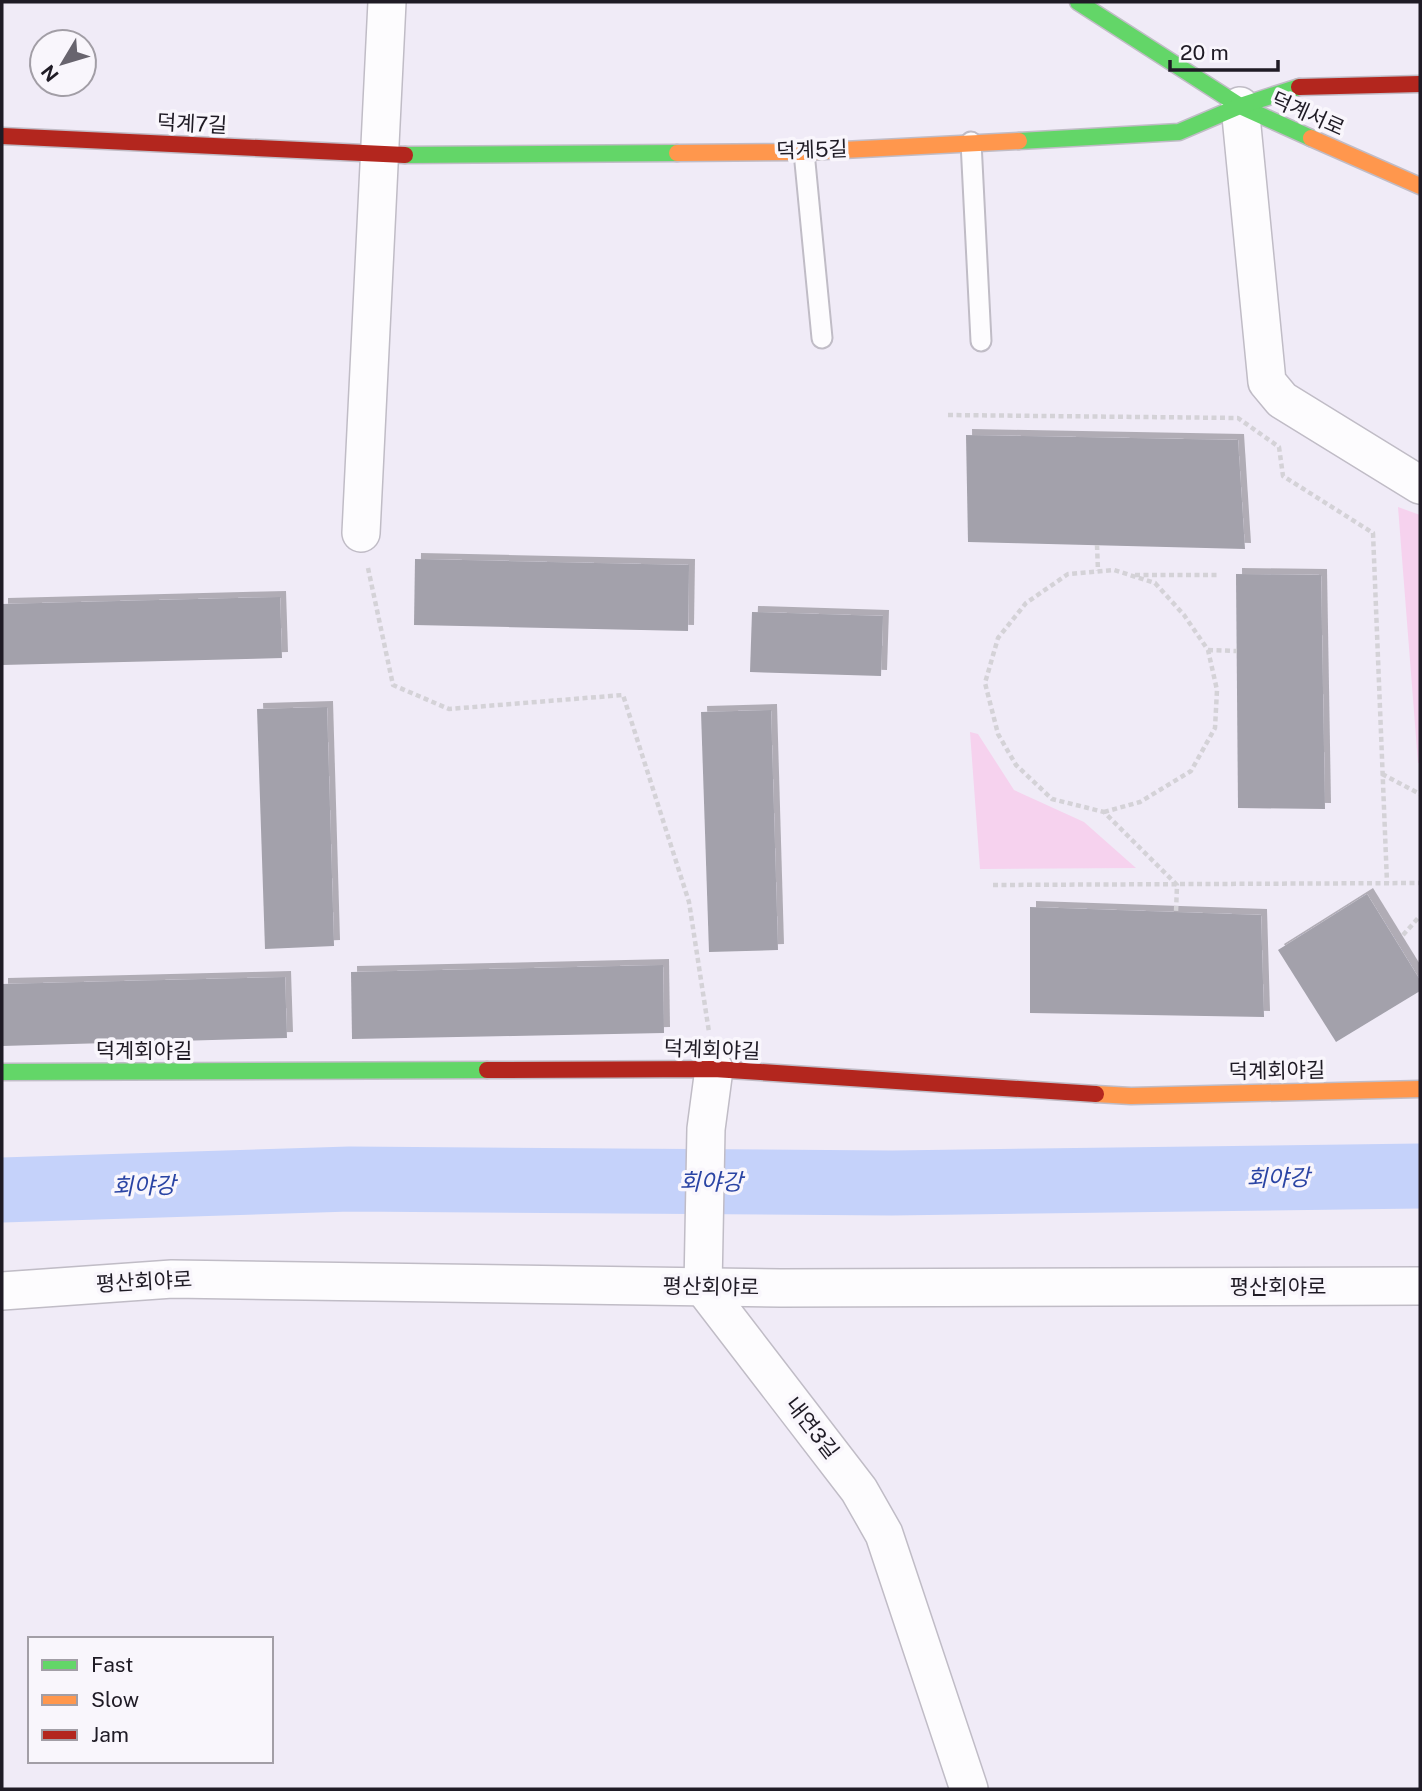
<svg xmlns="http://www.w3.org/2000/svg" width="1422" height="1791" viewBox="0 0 1422 1791" font-family="'Public Sans','Noto Sans KR',sans-serif">
	<style>
		.green { fill: #f6d2ee }
		.lines { fill: none; stroke-linecap: round; stroke-linejoin: round }
		.river { stroke: #c5d2fa; stroke-width: 65 }
		.building { fill: #a3a1ab; filter: url(#shadow) }
		.lane-casing { stroke: #c0bcc6; stroke-width: 23 }
		.street-casing { stroke: #c0bcc6; stroke-width: 40 }
		.fast-casing { stroke: #c0bcc6; stroke-width: 19 }
		.slow-casing { stroke: #c0bcc6; stroke-width: 19 }
		.jam-casing { stroke: #c0bcc6; stroke-width: 19 }
		.path { stroke: #d4d2d7; stroke-width: 4.5; stroke-dasharray: 5 3.5; stroke-linecap: butt }
		.lane { stroke: #fdfcfe; stroke-width: 19 }
		.street { stroke: #fdfcfe; stroke-width: 37 }
		.fast { stroke: #63d668; stroke-width: 16 }
		.slow { stroke: #ff974d; stroke-width: 16 }
		.jam { stroke: #b3261e; stroke-width: 16 }
		.labels { text-anchor: middle; stroke-width: 7; stroke-linejoin: round; paint-order: stroke }
		.street-label { font-size: 21px; fill: #1f1b25; stroke: #f9f6fc }
		.water-label { font-size: 23px; font-style: italic; fill: #2a44a4; stroke: #f9f6fc }
	</style>
	<defs>
		<filter id="shadow"><feDropShadow dx="6" dy="-6" stdDeviation="0" flood-color="#0004"/></filter>
	</defs>
	<rect width="100%" height="100%" fill="#f0ebf7"/>
	<g class="green">
		<polygon points="1398,507 1420,515 1420,763 1418,763"/>
		<polygon points="970,732 978,734 1014,790 1084,822 1136,868 980,869"/>
	</g>
	<g class="lines">
		<polyline class="river" points="2,1190 350,1179 892,1183 1420,1176"/>
	</g>
	<g class="building">
		<polygon points="966,435 1238,440 1245,549 968,542"/>
		<polygon points="415,559 689,565 688,631 414,625"/>
		<polygon points="1236,574 1321,575 1325,809 1238,808"/>
		<polygon points="280,597 282,658 2,665 2,604"/>
		<polygon points="752,612 883,616 881,676 750,672"/>
		<polygon points="327,707 334,946 265,949 257,709"/>
		<polygon points="771,710 778,950 709,952 701,712"/>
		<polygon points="1367,894 1420,980 1420,991 1336,1042 1278,950"/>
		<polygon points="1030,907 1261,915 1264,1017 1030,1013"/>
		<polygon points="663,965 664,1033 352,1039 351,972"/>
		<polygon points="285,977 287,1038 2,1046 2,984"/>
	</g>
	<g class="lines">
		<g class="lane-casing">
			<g id="lane">
				<polyline points="971,142 981,341"/>
				<polyline points="804,152 822,338"/>
			</g>
		</g>
		<g class="street-casing">
			<g id="street">
				<polyline points="1240,106 1267,382 1282,400 1420,485"/>
				<polyline points="361,533 387,2"/>
				<polyline points="714,1069 706,1129 703,1287 859,1490 884,1534 969,1789"/>
				<polyline points="2,1291 172,1279 781,1288 1420,1286"/>
			</g>
		</g>
		<g class="fast-casing">
			<g id="fast">
				<polyline points="1078,2 1240,106 1311,138"/>
				<polyline points="1019,141 1179,132 1240,106 1299,87"/>
				<polyline points="405,155 677,153"/>
				<polyline points="2,1072 487,1070"/>
			</g>
		</g>
		<g class="slow-casing">
			<g id="slow">
				<polyline points="1311,138 1420,186"/>
				<polyline points="677,153 804,152 1019,141"/>
				<polyline points="1096,1094 1131,1096 1420,1089"/>
			</g>
		</g>
		<g class="jam-casing">
			<g id="jam">
				<polyline points="1299,87 1420,84"/>
				<polyline points="2,136 405,155"/>
				<polyline points="487,1070 714,1069 1096,1094"/>
			</g>
		</g>
		<g class="path">
			<polyline points="948,415 1238,418 1279,447 1283,476 1373,533 1387,883"/>
			<polyline points="1097,545 1098,571"/>
			<polyline points="368,568 393,685 449,709 623,695 689,902 709,1032"/>
			<polyline points="1135,575 1219,575"/>
			<polyline points="1208,650 1237,651"/>
			<polyline points="1382,774 1420,794"/>
			<polyline points="1104,812 1140,802 1191,771 1215,728 1217,690 1208,650 1184,615 1155,583 1114,570 1068,574 1026,603 998,638 985,683 998,734 1016,765 1052,799 1104,812 1177,885 1176,912"/>
			<polyline points="993,885 1420,883"/>
			<polyline points="1403,935 1420,916"/>
		</g>
		<use href="#lane" class="lane"/>
		<use href="#street" class="street"/>
		<use href="#fast" class="fast"/>
		<use href="#slow" class="slow"/>
		<use href="#jam" class="jam"/>
	</g>
	<g class="labels">
		<g class="street-label">
			<text transform="translate(1308 114) rotate(24)" y="7">덕계서로</text>
			<text transform="translate(192 124) rotate(3)" y="7">덕계7길</text>
			<text transform="translate(812 150) rotate(-2)" y="7">덕계5길</text>
			<text transform="translate(712 1050) rotate(2)" y="7">덕계회야길</text>
			<text x="144" y="1058">덕계회야길</text>
			<text transform="translate(1277 1071) rotate(-1)" y="7">덕계회야길</text>
			<text transform="translate(144 1282) rotate(-3)" y="7">평산회야로</text>
			<text transform="translate(711 1287) rotate(1)" y="7">평산회야로</text>
			<text x="1278" y="1294">평산회야로</text>
			<text transform="translate(812 1428) rotate(52)" y="7">내연3길</text>
		</g>
		<g class="water-label">
			<text transform="translate(1278 1178) rotate(-1)" y="8">회야강</text>
			<text x="711" y="1190">회야강</text>
			<text transform="translate(144 1186) rotate(-2)" y="8">회야강</text>
		</g>
	</g>
	<rect width="1422" height="1791" fill="none" stroke="#1f1b25" stroke-width="7"/>
	<rect x="28" y="1637" width="245" height="126" fill="#f9f6fc" stroke="#a29ea6" stroke-width="2"/>
	<rect x="42" y="1660" width="35" height="10" fill="#63d668" stroke="#a29ea6" stroke-width="2"/>
	<text x="91" y="1672" font-size="21" fill="#1f1b25">Fast</text>
	<rect x="42" y="1695" width="35" height="10" fill="#ff974d" stroke="#a29ea6" stroke-width="2"/>
	<text x="91" y="1707" font-size="21" fill="#1f1b25">Slow</text>
	<rect x="42" y="1730" width="35" height="10" fill="#b3261e" stroke="#a29ea6" stroke-width="2"/>
	<text x="91" y="1742" font-size="21" fill="#1f1b25">Jam</text>
	<g transform="translate(63 63) rotate(232)"><circle r="33" fill="#f9f6fc" stroke="#a29ea6" stroke-width="2"/>
	<path d="M0-5L12 26L0 18L-12 26Z" fill="#68646e"/>
	<text y="-10" font-size="19" font-weight="bold" text-anchor="middle" fill="#1f1b25">N</text>
	</g>
	<path d="M1170 60v10h108v-10" fill="none" stroke="#1f1b25" stroke-width="3.5"/>
	<text x="1180" y="60" font-size="21" fill="#1f1b25" stroke="#f9f6fc" stroke-width="5" paint-order="stroke">20 m</text>
</svg>
